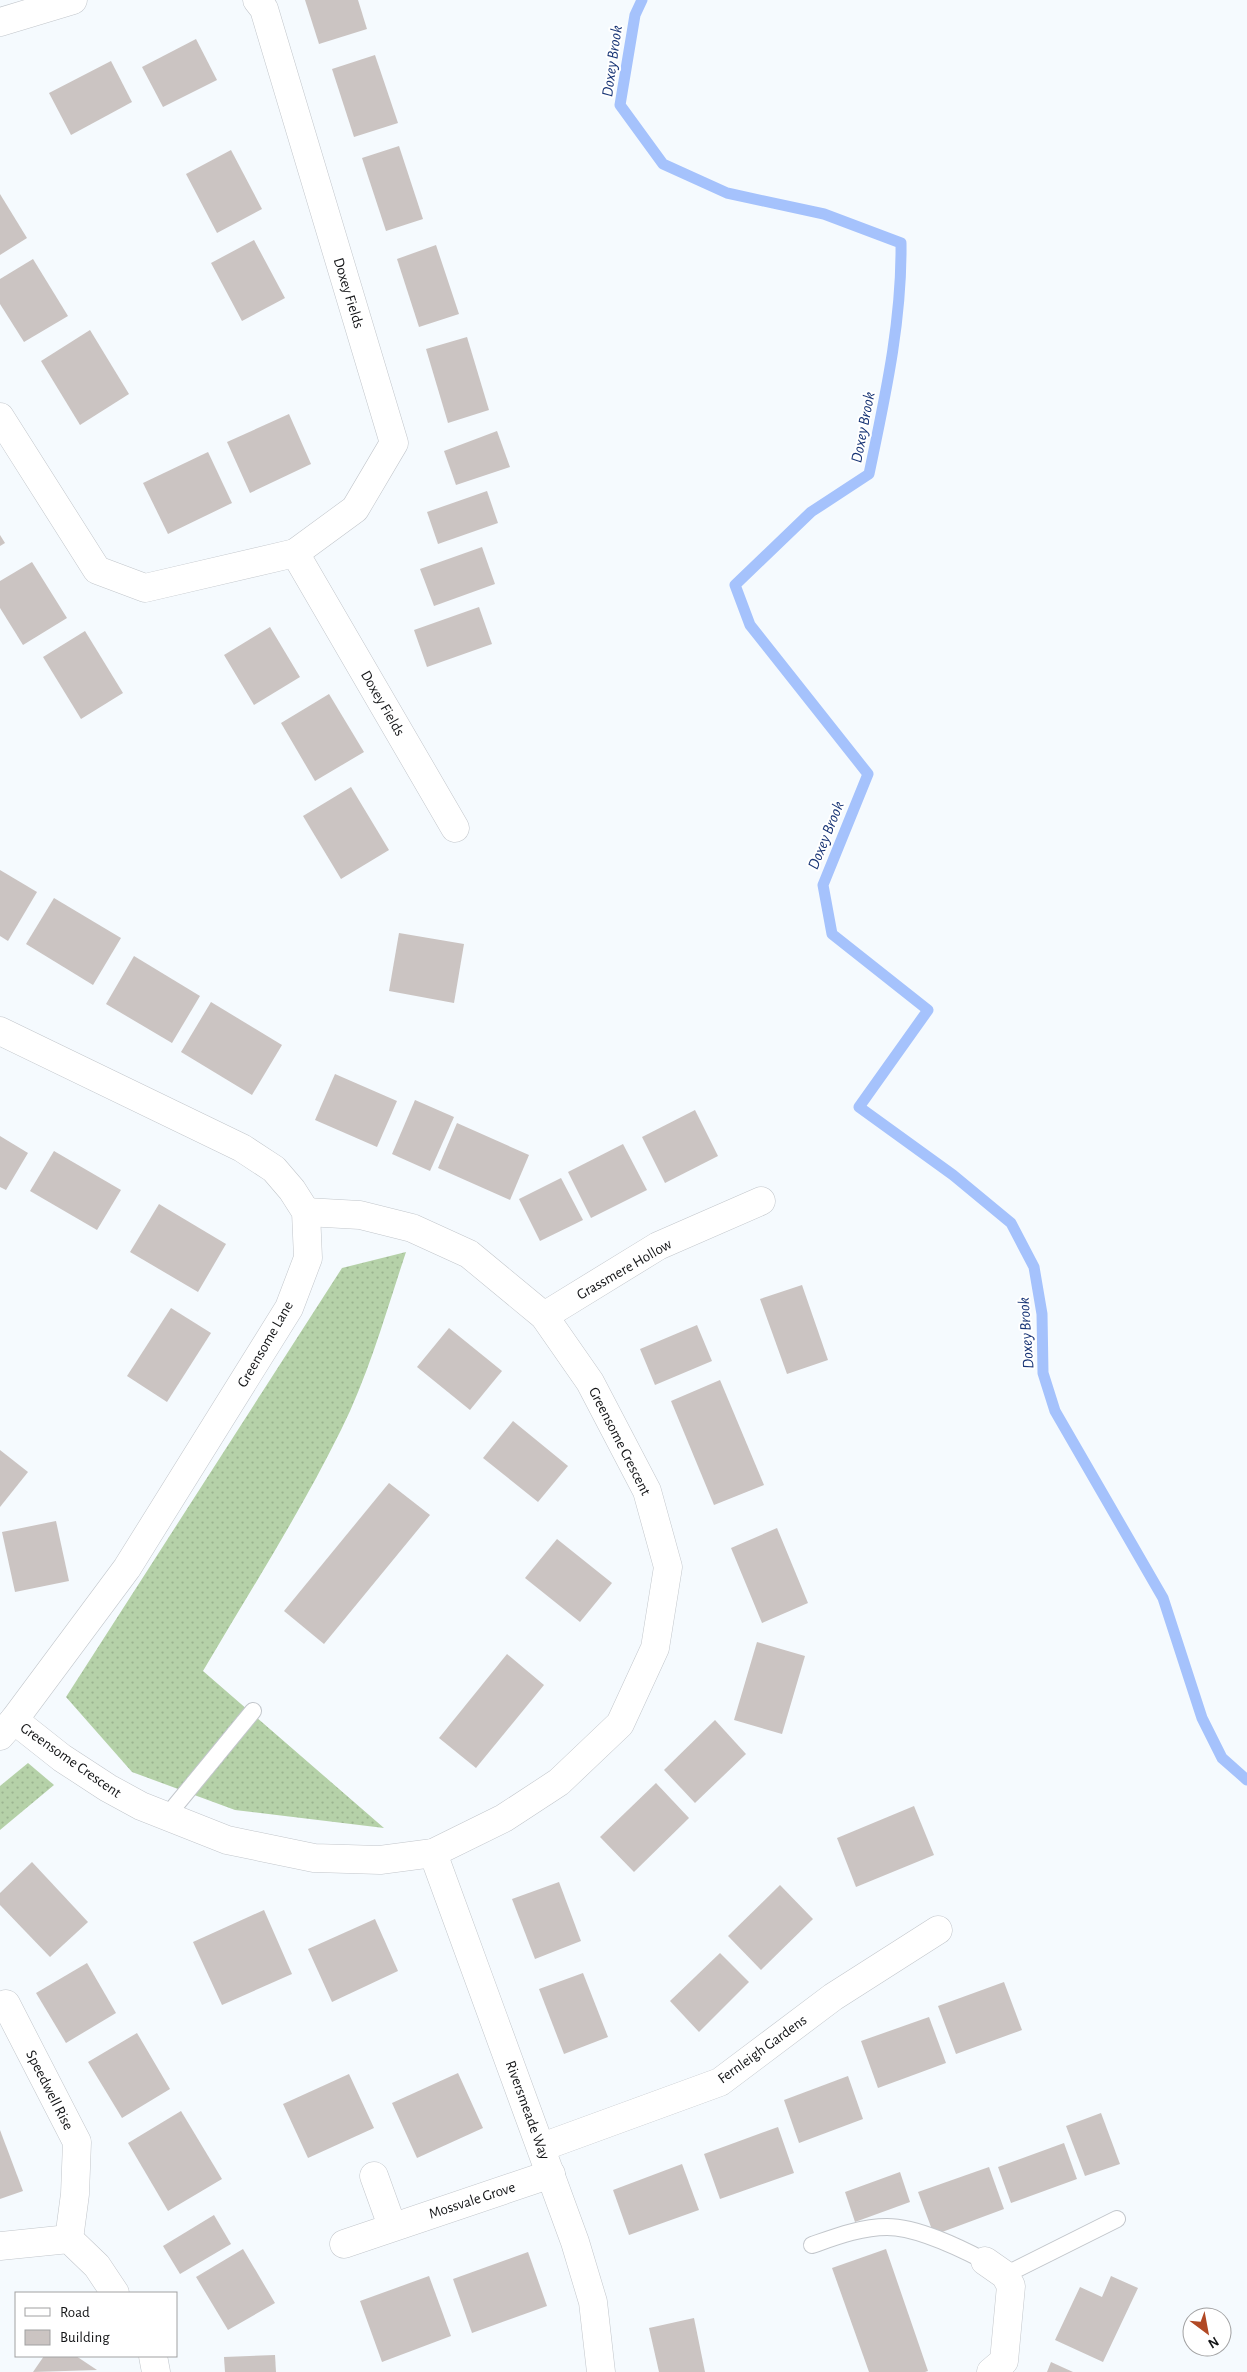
<svg xmlns="http://www.w3.org/2000/svg" width="1247" height="2372" viewBox="0 0 1247 2372" font-family="'Alegreya Sans',sans-serif">
	<style>
		.grass { fill: url(#grass-dots) }
		.lines { fill: none; stroke-linecap: round; stroke-linejoin: round }
		.stream { stroke: #a5c2fc; stroke-width: 11 }
		.building { fill: #cbc4c2 }
		.service-casing { stroke: #c2c6cb; stroke-width: 18 }
		.minor-casing { stroke: #c2c6cb; stroke-width: 29 }
		.service { stroke: #fff; stroke-width: 16 }
		.minor { stroke: #fff; stroke-width: 28 }
		.labels { text-anchor: middle; stroke-width: 4; stroke-linejoin: round; paint-order: stroke }
		.street-label { font-size: 15px; fill: #141517; stroke: #fff }
		.water-label { font-size: 16px; font-style: italic; fill: #173475; stroke: #fff }
	</style>
	<defs>
		<pattern id="grass-dots" width="8" height="8" patternUnits="userSpaceOnUse" patternTransform="scale(1.25)"><rect width="8" height="8" fill="#b5d1a8"/><path d="M2 2h.1M6 6h.1" fill="none" stroke="#9bb390" stroke-width="1.8" stroke-linecap="round"/></pattern>
	</defs>
	<rect width="100%" height="100%" fill="#f5fafe"/>
	<g class="grass">
		<path d="M406 1252C386 1312 369 1374 341 1430 300 1513 250 1591 203 1671L384 1828 235 1810 132 1772 66 1697 342 1268Z"/>
		<polygon points="28,1763 54,1785 0,1830 0,1786"/>
	</g>
	<g class="lines">
		<path class="stream" d="M642 0 635 15 620 105 663 164 727 193 824 214 901 243C902 322 885 397 869 474L811 512 735 585 750 625 868 774 823 885 832 934 928 1010 859 1107 953 1175 1011 1223 1034 1267 1042 1314 1043 1373 1055 1411 1163 1598 1202 1718 1222 1758 1247 1780"/>
	</g>
	<g class="building">
		<polygon points="305,0 358,0 367,29 319,44"/>
		<polygon points="196,39 217,80 163,107 142,67"/>
		<polygon points="375,55 398,123 354,137 332,69"/>
		<polygon points="111,61 132,102 71,135 49,93"/>
		<polygon points="399,146 423,219 386,231 362,158"/>
		<polygon points="231,150 262,209 217,233 186,174"/>
		<polygon points="0,194 27,238 0,255"/>
		<polygon points="254,240 285,298 242,321 211,263"/>
		<polygon points="436,245 459,314 419,327 397,259"/>
		<polygon points="33,259 68,316 24,342 0,304 0,279"/>
		<polygon points="90,330 129,394 80,425 41,361"/>
		<polygon points="467,337 489,410 448,423 426,349"/>
		<polygon points="289,414 311,464 250,493 227,442"/>
		<polygon points="497,431 510,467 456,485 444,451"/>
		<polygon points="208,452 232,503 168,534 143,483"/>
		<polygon points="487,491 498,523 438,544 427,512"/>
		<polygon points="0,535 5,543 0,546"/>
		<polygon points="482,547 495,584 434,606 420,569"/>
		<polygon points="32,562 67,618 23,645 0,608 0,581"/>
		<polygon points="479,607 492,644 427,667 414,630"/>
		<polygon points="270,627 300,677 254,705 224,655"/>
		<polygon points="85,631 123,693 81,719 43,657"/>
		<polygon points="329,694 364,752 315,781 281,723"/>
		<polygon points="351,787 389,850 341,879 303,816"/>
		<polygon points="0,870 37,892 8,941 0,936"/>
		<polygon points="54,898 121,938 93,985 26,944"/>
		<polygon points="399,933 464,944 454,1003 389,991"/>
		<polygon points="134,956 200,996 172,1043 106,1004"/>
		<polygon points="211,1002 282,1045 252,1095 181,1052"/>
		<polygon points="335,1074 397,1101 377,1147 315,1120"/>
		<polygon points="415,1100 454,1117 430,1171 392,1154"/>
		<polygon points="695,1110 718,1156 665,1183 642,1137"/>
		<polygon points="457,1123 529,1155 510,1200 438,1168"/>
		<polygon points="0,1136 28,1153 6,1190 0,1187"/>
		<polygon points="623,1144 647,1190 591,1218 568,1172"/>
		<polygon points="54,1151 121,1190 97,1230 30,1191"/>
		<polygon points="561,1178 583,1220 540,1241 519,1199"/>
		<polygon points="159,1204 226,1244 198,1292 130,1252"/>
		<polygon points="802,1285 828,1360 787,1374 760,1299"/>
		<polygon points="171,1308 211,1333 167,1402 127,1376"/>
		<polygon points="697,1325 712,1361 655,1385 640,1349"/>
		<polygon points="449,1328 502,1371 470,1410 417,1367"/>
		<polygon points="720,1380 764,1485 714,1505 671,1401"/>
		<polygon points="513,1421 568,1466 538,1502 483,1458"/>
		<polygon points="0,1450 28,1472 0,1507"/>
		<polygon points="389,1483 430,1515 324,1644 284,1611"/>
		<polygon points="56,1521 69,1581 15,1592 2,1532"/>
		<polygon points="777,1528 808,1603 762,1623 731,1548"/>
		<polygon points="557,1539 612,1583 580,1622 525,1578"/>
		<polygon points="757,1642 805,1656 782,1734 734,1720"/>
		<polygon points="507,1654 544,1685 476,1768 439,1738"/>
		<polygon points="715,1720 746,1754 695,1803 664,1770"/>
		<polygon points="656,1783 689,1818 634,1872 600,1837"/>
		<polygon points="914,1806 934,1855 856,1887 837,1838"/>
		<polygon points="32,1862 88,1922 50,1957 0,1905 0,1893"/>
		<polygon points="559,1882 581,1941 535,1959 512,1899"/>
		<polygon points="780,1885 813,1919 761,1970 728,1936"/>
		<polygon points="264,1910 292,1974 222,2005 193,1942"/>
		<polygon points="375,1919 398,1971 332,2002 308,1949"/>
		<polygon points="720,1953 749,1982 699,2032 670,2001"/>
		<polygon points="87,1963 116,2013 66,2043 36,1993"/>
		<polygon points="583,1973 608,2037 564,2054 539,1989"/>
		<polygon points="1004,1982 1022,2030 956,2054 938,2006"/>
		<polygon points="929,2017 946,2063 878,2088 861,2041"/>
		<polygon points="137,2033 170,2089 122,2118 88,2062"/>
		<polygon points="458,2073 483,2128 417,2158 392,2103"/>
		<polygon points="349,2074 374,2128 308,2158 283,2104"/>
		<polygon points="848,2076 863,2119 799,2143 784,2100"/>
		<polygon points="181,2111 222,2179 168,2211 128,2143"/>
		<polygon points="1101,2113 1120,2164 1085,2176 1066,2126"/>
		<polygon points="778,2127 794,2173 720,2199 704,2154"/>
		<polygon points="0,2130 23,2191 0,2199"/>
		<polygon points="1064,2143 1077,2179 1011,2203 998,2167"/>
		<polygon points="682,2164 699,2210 629,2235 613,2190"/>
		<polygon points="989,2167 1004,2209 934,2235 918,2192"/>
		<polygon points="900,2172 910,2202 855,2222 845,2192"/>
		<polygon points="214,2215 231,2244 180,2274 163,2246"/>
		<polygon points="243,2249 275,2303 228,2330 196,2277"/>
		<polygon points="886,2249 928,2371 925,2372 869,2372 832,2268"/>
		<polygon points="528,2252 547,2306 472,2333 453,2279"/>
		<polygon points="429,2276 451,2336 382,2362 360,2301"/>
		<polygon points="1111,2276 1138,2288 1103,2362 1055,2340 1080,2287 1102,2297"/>
		<polygon points="694,2318 705,2372 659,2372 649,2328"/>
		<polygon points="275,2355 276,2372 225,2372 224,2357"/>
		<polygon points="44,2356 76,2356 97,2370 33,2372"/>
		<polygon points="1051,2362 1073,2372 1047,2372"/>
	</g>
	<g class="lines">
		<g class="service-casing">
			<g id="service">
				<polyline points="166,1817 253,1711"/>
				<path d="M812 2245C835 2237 861 2227 887 2227 917 2227 958 2247 985 2261"/>
				<polyline points="1005,2275 1117,2219"/>
			</g>
		</g>
		<g class="minor-casing">
			<g id="minor">
				<polyline points="257,0 264,9 394,443 355,509 295,553"/>
				<polyline points="0,22 73,0"/>
				<polyline points="0,417 97,570 145,588 295,553 455,828"/>
				<polyline points="0,1031 242,1148 274,1169 292,1190 306,1212 308,1258 289,1308 127,1568 14,1720 0,1736"/>
				<polyline points="544,1316 658,1246 761,1201"/>
				<polyline points="14,1720 62,1758 108,1788 141,1806 227,1840 314,1858 380,1860 433,1853 504,1818 559,1782 620,1724 655,1648 668,1567 647,1491 590,1382 544,1316 469,1254 412,1228 360,1215 306,1212"/>
				<polyline points="433,1853 575,2242 593,2302 601,2372"/>
				<polyline points="6,2004 77,2142 75,2194 69,2239"/>
				<polyline points="542,2147 720,2082 833,1997 938,1930"/>
				<polyline points="374,2176 392,2226"/>
				<polyline points="344,2244 551,2174"/>
				<polyline points="0,2246 69,2239 97,2266 115,2293"/>
				<polyline points="985,2261 1005,2275 1011,2286 1004,2361 991,2372"/>
				<polyline points="153,2356 156,2372"/>
			</g>
		</g>
		<use href="#service" class="service"/>
		<use href="#minor" class="minor"/>
	</g>
	<g class="labels">
		<g class="street-label">
			<text transform="translate(349 293) rotate(73)" y="5">Doxey Fields</text>
			<text transform="translate(383 703) rotate(60)" y="5">Doxey Fields</text>
			<text transform="translate(624 1269) rotate(-30)" y="5">Grassmere Hollow</text>
			<text transform="translate(265 1344) rotate(-60)" y="5">Greensome Lane</text>
			<text transform="translate(620 1441) rotate(63)" y="5">Greensome Crescent</text>
			<text transform="translate(71 1760) rotate(35)" y="5">Greensome Crescent</text>
			<text transform="translate(762 2049) rotate(-36)" y="5">Fernleigh Gardens</text>
			<text transform="translate(50 2090) rotate(63)" y="5">Speedwell Rise</text>
			<text transform="translate(528 2110) rotate(70)" y="5">Riversmeade Way</text>
			<text transform="translate(472 2200) rotate(-18)" y="5">Mossvale Grove</text>
		</g>
		<g class="water-label">
			<text transform="translate(611 61) rotate(-82)" y="6">Doxey Brook</text>
			<text transform="translate(862 427) rotate(-79)" y="6">Doxey Brook</text>
			<text transform="translate(825 835) rotate(-68)" y="6">Doxey Brook</text>
			<text transform="translate(1025 1333) rotate(-94)" y="6">Doxey Brook</text>
		</g>
	</g>
	<rect x="15" y="2292" width="162" height="65" fill="#ffffff" stroke="#a1a1a2"/>
	<rect x="25" y="2308" width="25" height="8" fill="#ffffff" stroke="#a1a1a2"/>
	<text x="60" y="2317" font-size="15" fill="#141517">Road</text>
	<rect x="25" y="2330" width="25" height="15" fill="#cbc4c2" stroke="#a1a1a2"/>
	<text x="60" y="2342" font-size="15" fill="#141517">Building</text>
	<g transform="translate(1207 2332) rotate(148)"><circle r="24" fill="#ffffff" stroke="#a1a1a2"/>
	<path d="M0-4L9 19L0 12L-9 19Z" fill="#b14925"/>
	<text y="-8" font-size="14" font-weight="bold" text-anchor="middle" fill="#141517">N</text>
	</g>
</svg>
